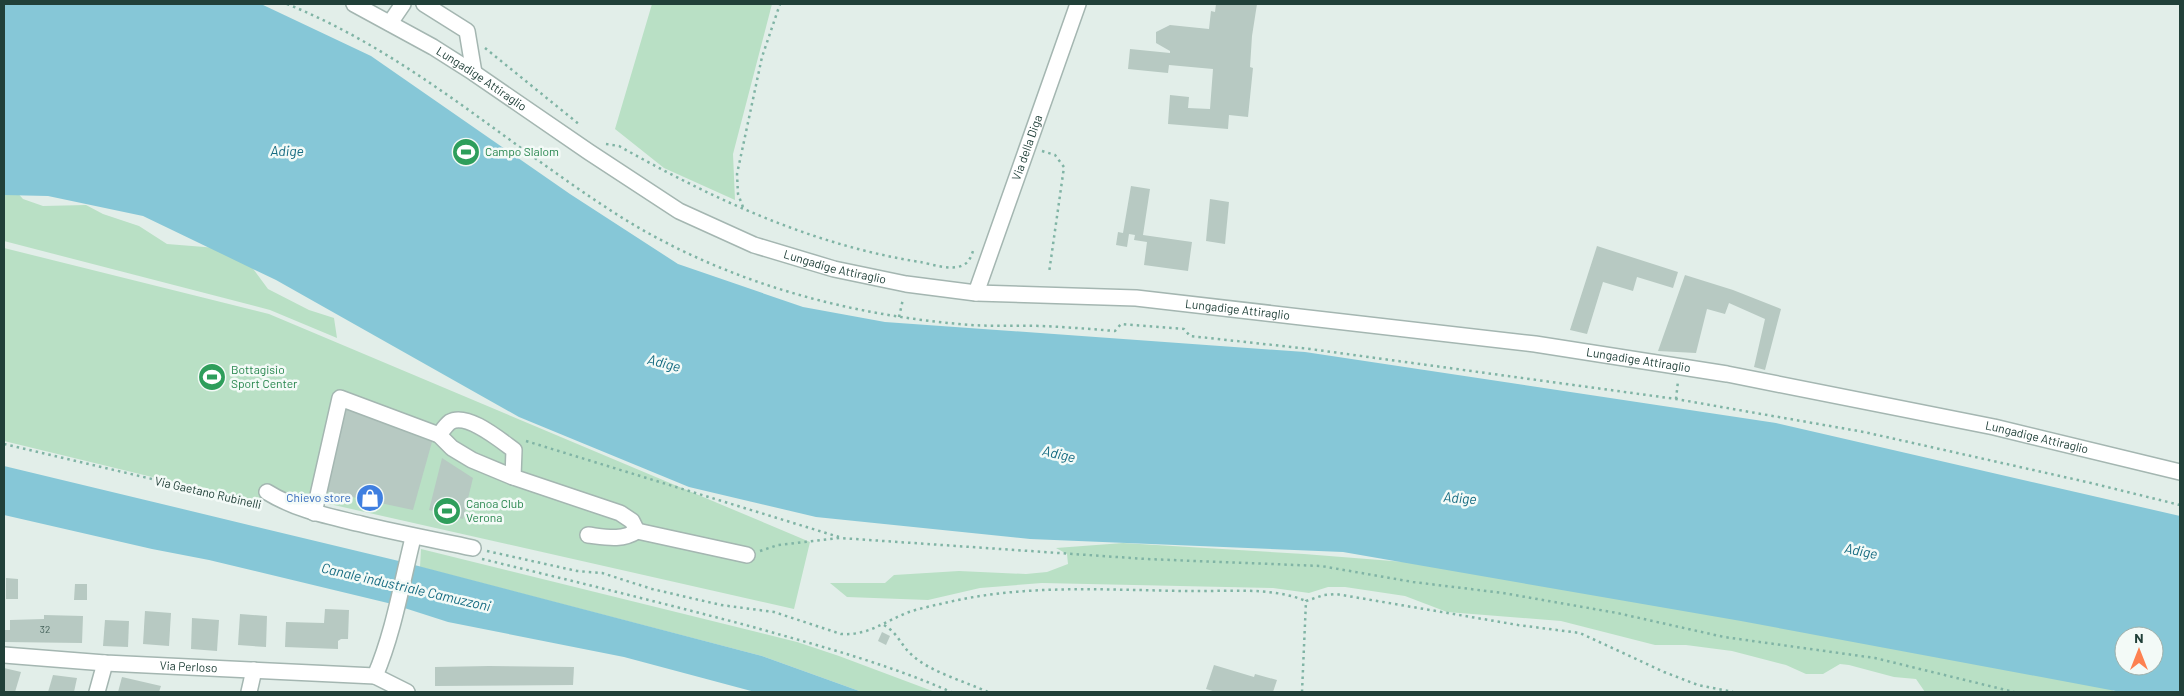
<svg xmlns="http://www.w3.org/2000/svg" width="2184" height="696" viewBox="0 0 2184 696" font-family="Barlow,sans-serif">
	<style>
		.green { fill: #b9e0c5 }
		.water { fill: #86c7d7; fill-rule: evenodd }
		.building { fill: #b7c9c2 }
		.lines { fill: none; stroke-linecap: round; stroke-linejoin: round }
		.minor-casing { stroke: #a4b6b1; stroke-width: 18 }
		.path { stroke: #80b4a5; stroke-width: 2.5; stroke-dasharray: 2.5 4; stroke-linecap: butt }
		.minor { stroke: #fff; stroke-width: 15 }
		.labels { text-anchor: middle; stroke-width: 5; stroke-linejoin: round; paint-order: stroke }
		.number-label { font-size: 10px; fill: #46625b }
		.street-label { font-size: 12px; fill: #214039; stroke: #f3faf7 }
		.leisure-label { font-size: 12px; fill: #27864d; stroke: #f3faf7; text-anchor: start }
		.shop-label { font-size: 12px; fill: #366cbe; stroke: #f3faf7; text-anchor: end }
		.water-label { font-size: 14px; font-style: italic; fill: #156b81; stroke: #f3faf7 }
	</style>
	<rect width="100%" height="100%" fill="#e2eee9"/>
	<g class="green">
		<polygon points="652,4 772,4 733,154 735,200 664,168 615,129"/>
		<polygon points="4,189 15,190 23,199 43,206 86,205 103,214 139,226 167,244 217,248 251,266 268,289 309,310 334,318 337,338 270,310 4,241"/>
		<polygon points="4,248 269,314 810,542 794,609 263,489 259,503 4,441"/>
		<polygon points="1123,543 1304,554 1430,564 2088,672 2115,692 1925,692 1916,679 1894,677 1849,665 1840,664 1823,674 1806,674 1786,665 1732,651 1686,645 1655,645 1561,621 1447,612 1405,596 1345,587 1328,587 1309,593 1273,588 1042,583 980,588 928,600 847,597 830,583 885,583 894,575 959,571 1026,574 1047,572 1068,564 1067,554 1056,548"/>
		<polygon points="421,549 797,642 839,656 935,692 862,692 762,656 420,567"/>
	</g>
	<g class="water">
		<path d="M4 4H261L371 56 570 194 678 264 803 307 885 322 1305 352 1776 423 2180 516V692H2121L1741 621 1343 552 1030 539 816 517 689 487 519 417 276 280 143 216 48 196 4 195ZM2124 636H2154V666H2124Z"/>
		<polygon points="4,466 403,562 762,656 862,692 755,692 624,657 448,622 392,604 209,560 152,549 4,515"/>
	</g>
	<g class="building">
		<polygon points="1216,4 1257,4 1252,36 1250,67 1253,68 1248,117 1229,115 1228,129 1168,124 1170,95 1189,97 1188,108 1210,109 1213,69 1169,65 1168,73 1128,69 1130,49 1170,53 1170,51 1156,43 1156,32 1170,25 1209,29 1211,11 1215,12"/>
		<polygon points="1131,186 1150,189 1143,235 1192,242 1188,271 1144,265 1147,242 1134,240 1135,235 1129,234 1127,247 1116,245 1118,232 1123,233"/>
		<polygon points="1210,199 1229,202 1225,244 1206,241"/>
		<polygon points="1597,246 1678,272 1673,288 1637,277 1633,291 1603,282 1587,334 1570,330"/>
		<polygon points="1685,275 1733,290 1781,309 1765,370 1754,367 1765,319 1729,303 1725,314 1707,309 1696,353 1658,351"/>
		<polygon points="343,408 432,442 413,510 324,491"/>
		<polygon points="442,458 473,478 463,519 429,510"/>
		<polygon points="6,578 18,579 18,599 6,599"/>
		<polygon points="75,584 87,584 87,600 74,600"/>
		<polygon points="325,609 349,610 348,639 341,639 338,641 338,649 285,647 286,622 324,623"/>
		<polygon points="145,611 171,613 169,646 143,644"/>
		<polygon points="240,614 267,616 266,647 238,645"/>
		<polygon points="44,615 83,616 82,643 4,642 4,630 10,630 10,620 44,619"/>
		<polygon points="192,618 219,620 217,651 191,649"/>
		<polygon points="105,620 129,621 128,647 103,646"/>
		<polygon points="882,632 890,636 886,645 878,641"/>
		<polygon points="1214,665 1254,677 1255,674 1277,680 1273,692 1216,692 1206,689"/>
		<polygon points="489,666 574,667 573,685 435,686 435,667"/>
		<polygon points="4,668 21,672 15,692 4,692"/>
		<polygon points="53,675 77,678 74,692 48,692"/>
		<polygon points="122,677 161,686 159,692 118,692"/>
	</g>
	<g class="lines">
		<g class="minor-casing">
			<g id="minor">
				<path id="s1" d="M354 4 433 47 474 73 589 152 679 211 754 245 834 269 906 284 976 293 1136 298 1535 344 1727 374 1994 427 2180 472"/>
				<polyline points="424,4 467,31 474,73"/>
				<polyline points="390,23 403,4"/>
				<path id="s2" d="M976 293 1078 4"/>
				<path d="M439 435C442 431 446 425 450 422 467 412 500 440 514 450L513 477"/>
				<path d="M267 492C296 510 328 516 361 524 398 533 435 540 473 548"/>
				<path d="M314 513 340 398 439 435 452 448 472 460 513 477 620 513 632 521 637 531C622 541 605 537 588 535"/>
				<polyline points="637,531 747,555"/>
				<path id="s3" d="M4 655 105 663 375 676C393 634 401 587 412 542L411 536"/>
				<polyline points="375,676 407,692"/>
				<polyline points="97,692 105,663"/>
				<polyline points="249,692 254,670"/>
			</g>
		</g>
		<g class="path">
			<path d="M287 4C406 52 501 139 607 208 711 277 835 313 959 324 987 327 1014 325 1042 326 1066 327 1090 329 1115 331L1121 324 1184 329 1190 336 1310 349 1676 399 1864 432 2091 483 2180 505"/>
			<polyline points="485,48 580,125"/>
			<path d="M606 144 619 146C713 199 812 245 920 262 932 264 953 272 965 264 970 261 972 254 974 248"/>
			<polyline points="1042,151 1055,155 1064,167 1049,273"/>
			<polyline points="743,207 738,194 737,174 762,57 780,4"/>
			<polyline points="899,317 903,299"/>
			<polyline points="1676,399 1678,381"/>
			<polyline points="526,441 839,537"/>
			<polyline points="4,444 258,504"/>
			<path d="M487 551 577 571 602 573 652 589 721 605 774 612 841 634C868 636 885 621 909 612 921 608 936 605 949 602 1027 584 1106 590 1186 591 1225 592 1270 586 1306 601"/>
			<polyline points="760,551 778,545 840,538 1146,559 1321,566 1413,582 1503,593 1617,613 1724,637 1875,658 2014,692"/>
			<path d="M482 559C573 581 663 603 753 627 820 646 888 664 951 692"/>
			<path d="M884 625C899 634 901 646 913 656 931 672 966 682 988 692"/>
			<polyline points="1302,692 1306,601 1324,595 1336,594 1518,625 1580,633 1664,672 1698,685 1733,692"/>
		</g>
		<use href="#minor" class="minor"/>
	</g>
	<defs>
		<g id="stadium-disc" transform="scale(1.4375)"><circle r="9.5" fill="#2e9e5b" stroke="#f3faf7"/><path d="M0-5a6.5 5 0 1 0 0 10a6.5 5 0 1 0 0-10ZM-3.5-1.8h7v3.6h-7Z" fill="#fff"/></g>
		<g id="shop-disc" transform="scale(1.4375)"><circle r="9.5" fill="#3f7fe0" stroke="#f3faf7"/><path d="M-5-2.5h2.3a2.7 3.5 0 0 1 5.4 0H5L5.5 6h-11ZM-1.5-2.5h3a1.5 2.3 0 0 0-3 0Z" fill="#fff"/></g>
	</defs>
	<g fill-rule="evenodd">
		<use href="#stadium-disc" x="466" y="152"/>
		<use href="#stadium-disc" x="212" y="377"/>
		<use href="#shop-disc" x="370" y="498"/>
		<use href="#stadium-disc" x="447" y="511"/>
	</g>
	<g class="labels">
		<g class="number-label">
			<text x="45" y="633">32</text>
		</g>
		<g class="street-label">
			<text dy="4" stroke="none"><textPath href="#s1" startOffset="148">Lungadige Attiraglio</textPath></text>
			<text dy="4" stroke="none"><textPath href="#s2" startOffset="154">Via della Diga</textPath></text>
			<text dy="4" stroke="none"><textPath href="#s1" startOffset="552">Lungadige Attiraglio</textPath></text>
			<text dy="4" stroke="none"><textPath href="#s1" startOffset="958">Lungadige Attiraglio</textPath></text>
			<text dy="4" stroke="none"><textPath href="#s1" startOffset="1362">Lungadige Attiraglio</textPath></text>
			<text dy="4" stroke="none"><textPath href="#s1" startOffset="1768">Lungadige Attiraglio</textPath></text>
			<text transform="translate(208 493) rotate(13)" y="4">Via Gaetano Rubinelli</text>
			<text dy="4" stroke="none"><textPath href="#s3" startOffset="185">Via Perloso</textPath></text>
		</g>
		<g class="leisure-label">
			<text x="485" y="156">Campo Slalom</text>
			<text x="231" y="374">Bottagisio<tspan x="231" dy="14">Sport Center</tspan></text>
			<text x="466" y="508">Canoa Club<tspan x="466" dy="14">Verona</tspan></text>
		</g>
		<g class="shop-label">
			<text x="351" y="502">Chievo store</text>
		</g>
		<g class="water-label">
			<text x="287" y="156">Adige</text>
			<text transform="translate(664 363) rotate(14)" y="5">Adige</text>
			<text transform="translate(1059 454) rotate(13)" y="5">Adige</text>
			<text transform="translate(1460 498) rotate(4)" y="5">Adige</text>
			<text transform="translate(1861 551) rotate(11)" y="5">Adige</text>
			<text transform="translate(406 587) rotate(13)" y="5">Canale industriale Camuzzoni</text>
		</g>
	</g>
	<rect width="2184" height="696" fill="none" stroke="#214039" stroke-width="10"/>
	<g transform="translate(2139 651)"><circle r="24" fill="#f3faf7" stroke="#9fb0ab"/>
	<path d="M0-4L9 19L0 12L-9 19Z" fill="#fd8151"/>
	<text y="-8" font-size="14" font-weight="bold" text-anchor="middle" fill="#214039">N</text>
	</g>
</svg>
